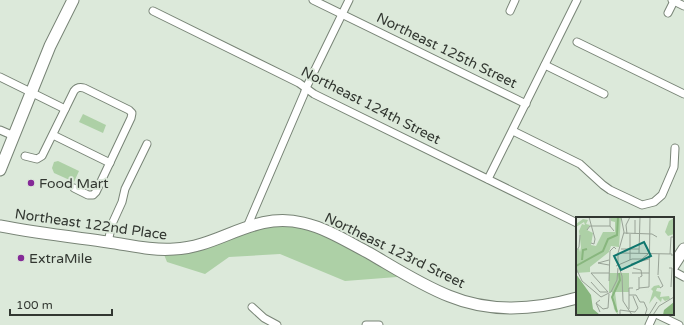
<svg xmlns="http://www.w3.org/2000/svg" width="684" height="325" viewBox="0 0 684 325" font-family="'Varela Round',sans-serif">
	<style>
		.green { fill: #add0a6 }
		.lines { fill: none; stroke-linecap: round; stroke-linejoin: round }
		.street-casing { stroke: #788476; stroke-width: 9 }
		.secondary-casing { stroke: #788476; stroke-width: 13 }
		.street { stroke: #fff; stroke-width: 7 }
		.secondary { stroke: #fff; stroke-width: 11 }
		.poi-dot { fill: #842a97; stroke: #dce9da; stroke-width: 1.5 }
		.labels { text-anchor: middle; stroke-width: 4; stroke-linejoin: round; paint-order: stroke }
		.street-label { font-size: 14px; fill: #323731; stroke: #dce9da }
		.poi-label { font-size: 14px; fill: #323731; stroke: #dce9da; text-anchor: start }
		.inset-river { fill: none; stroke: #88b67e; stroke-width: 2 }
		.inset-road { fill: none; stroke: #98a296; stroke-width: 1 }
		.view { fill: #0f766e; fill-opacity: 0.15; stroke: #0f766e; stroke-width: 2 }
		.inset-edge { fill: none; stroke: #323731; stroke-width: 2 }
	</style>
	<rect width="100%" height="100%" fill="#dce9da"/>
	<g class="green">
		<polygon points="83,114 106,125 103,133 79,122"/>
		<polygon points="58,161 79,171 74,182 54,173 52,168 54,162"/>
		<polygon points="303,223 410,276 345,281 280,254 229,257 205,274 167,262 163,252 247,227"/>
	</g>
	<g class="lines">
		<g class="street-casing">
			<g id="street">
				<polyline points="313,0 526,104"/>
				<polyline points="672,0 684,6"/>
				<polyline points="153,11 299,83 314,94 577,223"/>
				<polyline points="510,11 515,0"/>
				<polyline points="668,13 674,1"/>
				<polyline points="577,42 684,94"/>
				<polyline points="545,65 604,94"/>
				<polyline points="0,77 65,109"/>
				<polyline points="0,130 14,136"/>
				<polyline points="513,131 580,164 603,185 610,190 642,205 654,202 662,195 674,167 675,148"/>
				<polyline points="53,135 110,163"/>
				<path d="M25 156 37 159 42 156 74 91C77 87 80 87 84 88L129 110 132 113 131 118 96 192 93 195H88L74 188"/>
				<polyline points="488,179 577,0"/>
				<polyline points="247,227 304,94 306,88 349,0"/>
				<polyline points="108,242 112,224 122,202 125,189 147,144"/>
				<polyline points="673,271 684,277"/>
				<polyline points="252,307 264,318 277,325"/>
				<polyline points="656,314 679,325"/>
				<polyline points="366,325 379,325"/>
				<polyline points="649,325 654,314"/>
			</g>
		</g>
		<g class="secondary-casing">
			<g id="secondary">
				<polyline points="0,170 50,46 73,0"/>
				<path d="M0 226C36 233 72 237 108 242 130 245 152 251 174 249 221 247 253 211 303 223 326 228 348 242 369 253 395 268 421 285 449 296 490 313 535 310 577 298"/>
				<polyline points="673,266 684,249"/>
			</g>
		</g>
		<use href="#street" class="street"/>
		<use href="#secondary" class="secondary"/>
	</g>
	<g class="poi-dot">
		<circle cx="31" cy="183" r="4"/>
		<circle cx="21" cy="258" r="4"/>
	</g>
	<g class="labels">
		<g class="street-label">
			<text transform="translate(447 50) rotate(26)" y="5">Northeast 125th Street</text>
			<text transform="translate(371 105) rotate(27)" y="5">Northeast 124th Street</text>
			<text transform="translate(91 224) rotate(8)" y="5">Northeast 122nd Place</text>
			<text transform="translate(395 250) rotate(26)" y="5">Northeast 123rd Street</text>
		</g>
		<g class="poi-label">
			<text x="39" y="188">Food Mart</text>
			<text x="29" y="263">ExtraMile</text>
		</g>
	</g>
	<g transform="translate(576 217)">
		<rect width="98" height="98" fill="#dce9da"/>
		<path d="M35 0H45L43 30 35 29 33 35 14 50V55L0 56V34L3 31 4 35 5 30 3 14 6 7 9 8 8 5 0 10V7L7 2 12 3 10 7 14 8 11 13 17 16 15 28 20 29 27 15H39V5L35 4ZM98 1V17L92 19 89 15 93 4ZM33 56H53V75H39L42 98 38 92 36 75H33ZM83 68 85 71H81L80 74 85 75 84 80 93 79 94 82 89 84 86 81 85 85 79 79 73 87 77 74 75 72 71 76 78 69Z" fill="#add0a6"/>
		<path d="M0 57 15 78 17 92 24 98H0ZM98 85V98H87L88 93Z" fill="#88b67e"/>
		<path class="inset-river" d="M6 43 7 33 11 32M0 49 27 34 32 22 41 18 42 0M41 95 36 80 44 63 43 56"/>
		<path class="inset-road" d="M13 0 19 22 18 27 15 26M34 0V9L38 14M45 0 48 15 42 36V47L46 59 47 84 56 98M11 13 14 9H34M48 16 76 17 81 20M51 17 50 8 54 0M59 17V3M45 32H63M0 34 3 30 4 18M45 36 96 37V39M63 36 64 0M94 37 95 20H98M54 43V17M55 47 73 42M33 48 22 46 33 43M40 49 56 42H66L72 37M0 51 6 64 25 80 35 75 41 63 42 51M57 51 65 53 66 59 64 60M93 51H96L95 70M15 56 32 75M15 56H33M56 56H73M82 58 83 37M82 59 87 69 84 71M33 64 34 34 38 30 40 32M15 65 24 75H32M63 71 73 70 74 0M60 73 63 72V60M53 78H60L64 85H68M57 79 62 91 59 95M24 83 20 86 24 95M68 85 71 92 69 98M20 86 27 92 32 91 33 77M53 92V71H57M44 98V93L59 95M73 98 81 85M77 98 83 89 98 80"/>
		<path class="view" d="M68 25 75 39 45 53 38 39Z"/>
		<rect width="98" height="98" class="inset-edge"/>
	</g>
	<path d="M10 309v6h102v-6" fill="none" stroke="#323731" stroke-width="2"/>
	<text x="16" y="309" font-size="12" fill="#323731" stroke="#dce9da" stroke-width="3" paint-order="stroke">100 m</text>
</svg>
